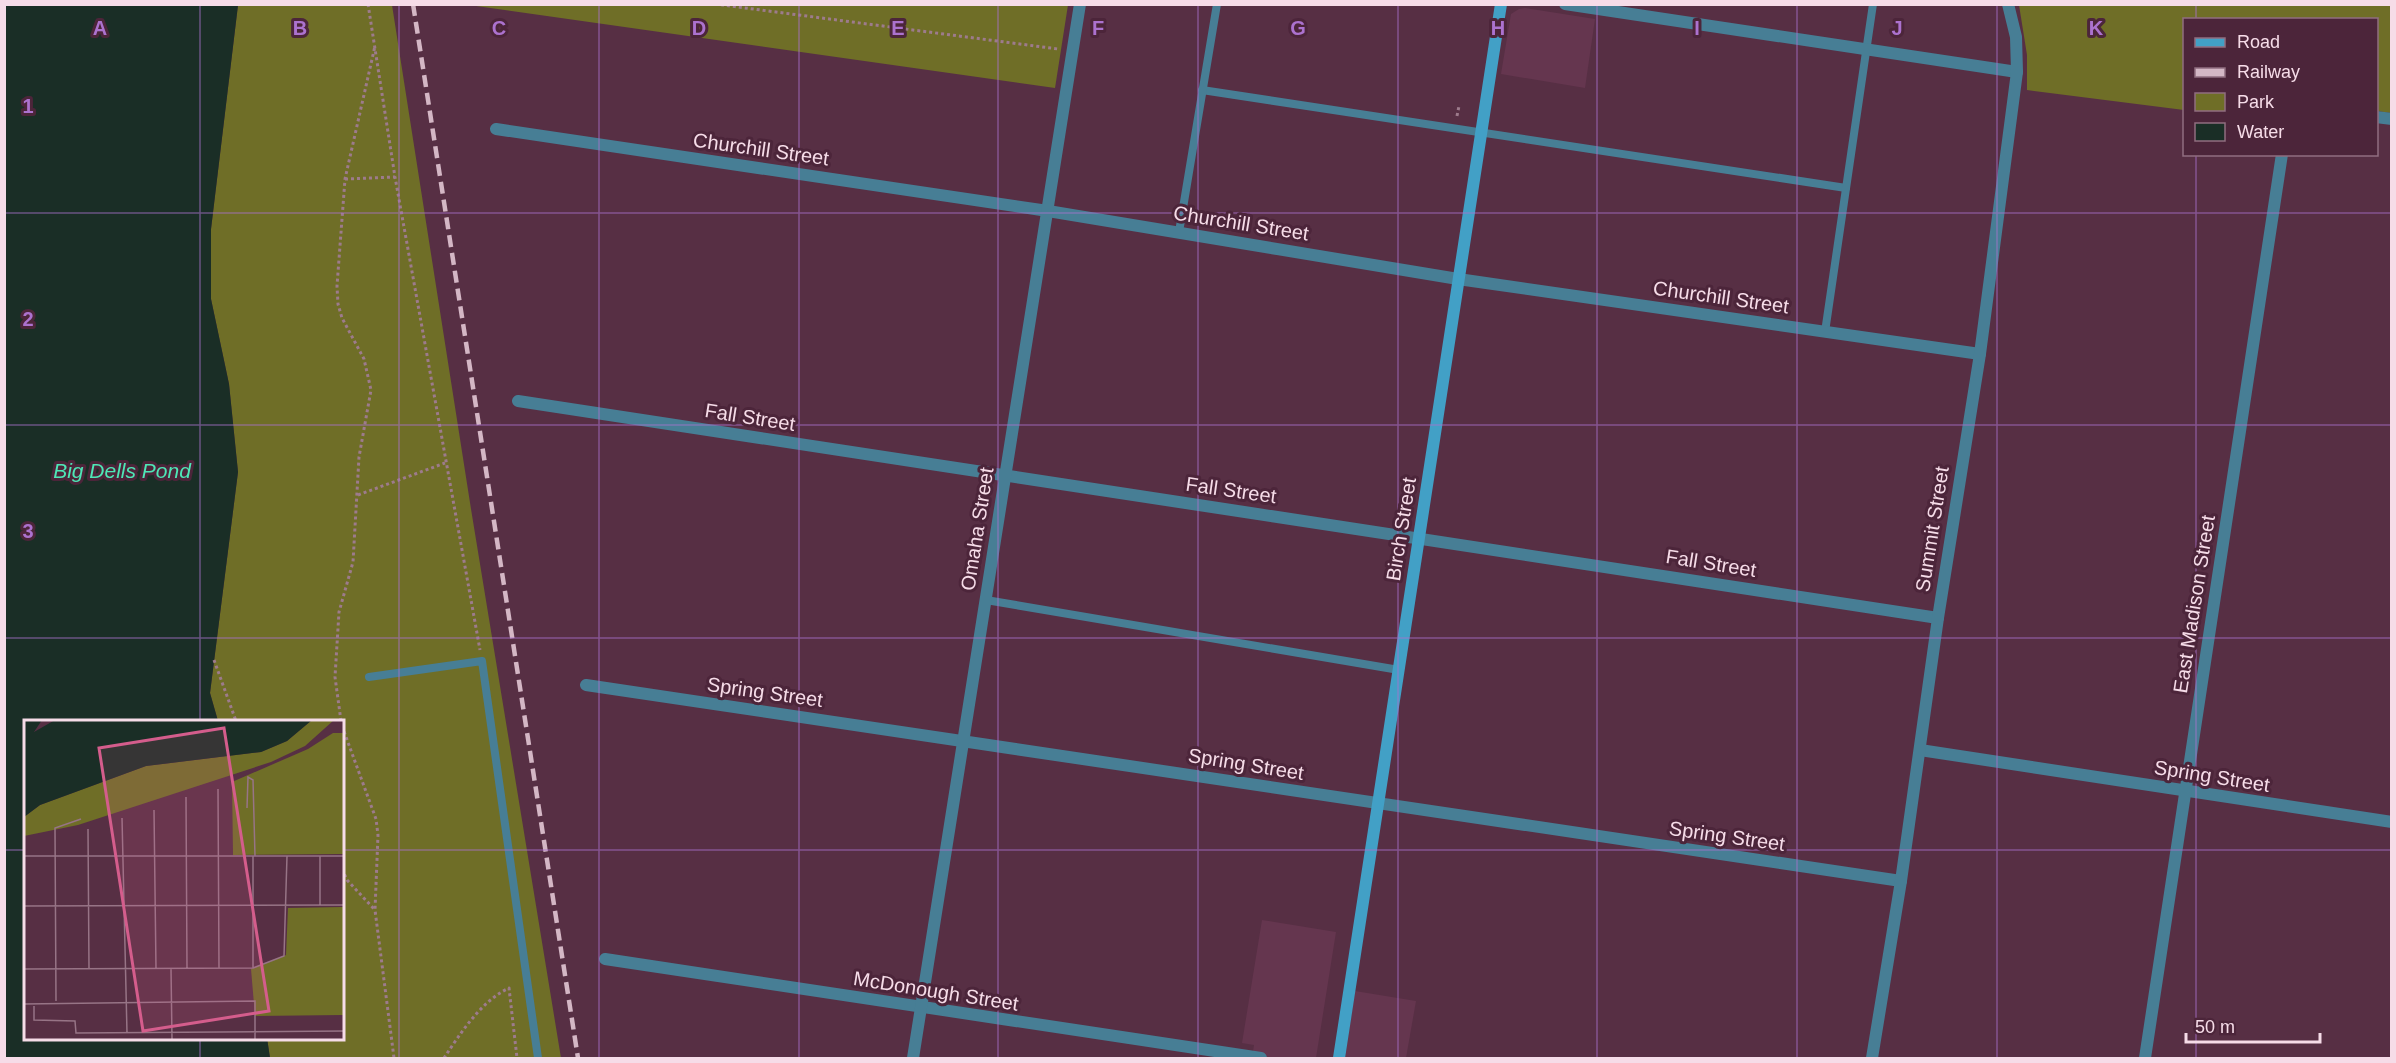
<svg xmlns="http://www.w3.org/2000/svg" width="2396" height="1063" viewBox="0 0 2396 1063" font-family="Helvetica,sans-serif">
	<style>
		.built { fill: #65364f }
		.green { fill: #6f6e27 }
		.water { fill: #1a2e26 }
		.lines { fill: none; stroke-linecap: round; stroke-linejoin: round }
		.path { stroke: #9d7b8c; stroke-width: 3; stroke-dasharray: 3 3; stroke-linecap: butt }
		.service { stroke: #477e95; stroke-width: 8 }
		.minor { stroke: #477e95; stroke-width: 12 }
		.secondary { stroke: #42a0c6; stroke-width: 12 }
		.rail { stroke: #d4b7c5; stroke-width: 4.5; stroke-dasharray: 12 6; stroke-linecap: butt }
		.grid { fill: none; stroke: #ac72cf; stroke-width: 1.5; stroke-opacity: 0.55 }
		.labels { text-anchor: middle; stroke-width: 6; stroke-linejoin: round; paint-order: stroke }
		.street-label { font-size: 20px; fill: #f6dce8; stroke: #4c253a }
		.water-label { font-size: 21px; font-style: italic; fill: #4ee7b6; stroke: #4c253a }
		.inset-road { fill: none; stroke: #977486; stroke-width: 1.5 }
		.view { fill: #d45d8c; fill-opacity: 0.15; stroke: #d45d8c; stroke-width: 3 }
		.inset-edge { fill: none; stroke: #f6dce8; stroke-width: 3 }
		.grid-label { font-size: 20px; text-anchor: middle; font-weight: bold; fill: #ac72cf; stroke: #4c253a; stroke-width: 6; stroke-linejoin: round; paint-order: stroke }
	</style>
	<rect width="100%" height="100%" fill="#572f44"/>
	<g class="built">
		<polygon points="1525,8 1595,19 1585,88 1501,74 1511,14 1519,9"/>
		<polygon points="1262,920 1336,932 1316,1058 1252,1058 1254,1045 1242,1043"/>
		<polygon points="1355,991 1416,1001 1406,1058 1345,1058"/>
	</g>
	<g class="green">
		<polygon points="238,5 392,5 471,509 561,1058 270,1058 267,1038 342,1038 342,721 218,721 210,693 238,472 229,384 211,299 211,229"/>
		<polygon points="469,5 1068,5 1055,88"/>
		<polygon points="2019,5 2391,5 2391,113 2377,111 2376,20 2184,20 2184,110 2027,90 2027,55"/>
	</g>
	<polygon class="water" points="5,4 238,5 211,229 211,299 229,384 238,472 210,693 218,721 26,721 26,1038 267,1038 270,1058 5,1058"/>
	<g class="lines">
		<g class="path">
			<polyline points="368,4 395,177 480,650"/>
			<polyline points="715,4 1058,49"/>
			<polyline points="1457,116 1459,106"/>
			<polyline points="345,179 395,177"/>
			<polyline points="358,495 445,463"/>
			<polyline points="214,660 236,721"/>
			<polyline points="341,721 335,677 339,612 353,562 359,457 371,390 364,359 342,318 338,304 337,286 345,179 375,46"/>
			<polyline points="342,726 376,819 378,835 375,910 394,1058"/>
			<polyline points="342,869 347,880 375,910"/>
			<path d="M444 1058C460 1034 481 1001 509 988L517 1058"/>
		</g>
		<g class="service">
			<polyline points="1202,90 1846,188"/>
			<polyline points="1179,232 1217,4"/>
			<polyline points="1825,332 1873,4"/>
			<polyline points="986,600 1399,670"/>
			<polyline points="369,677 482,661 538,1058"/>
		</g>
		<g class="minor">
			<polyline points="1565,4 2017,72"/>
			<polyline points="2376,117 2392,119"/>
			<polyline points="496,129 1048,211 1458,279 1980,354"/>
			<polyline points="518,401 1938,618"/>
			<polyline points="586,685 1901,881"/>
			<polyline points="1920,750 2392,822"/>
			<polyline points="605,959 1261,1058"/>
			<polyline points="913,1058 1080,4"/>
			<polyline points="1872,1058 1901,881 1938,618 1980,354 2017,72 2016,37 2008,4"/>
			<polyline points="2145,1058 2282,154"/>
		</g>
		<polyline class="secondary" points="1339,1058 1501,4"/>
		<polyline class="rail" points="413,4 578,1058"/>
	</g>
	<path class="grid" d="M200 4V721M399 4V1058M599 4V1058M799 4V1058M998 4V1058M1198 4V1058M1398 4V1058M1597 4V1058M1797 4V1058M1997 4V1058M2196 4V20M2196 154V1058M4 213H2392M4 425H2392M4 638H2392M4 850H26M342 850H2392M200 1038V1058"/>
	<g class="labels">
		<g class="street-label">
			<text transform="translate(761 149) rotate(8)" y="7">Churchill Street</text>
			<text transform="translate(1241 223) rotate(9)" y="7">Churchill Street</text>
			<text transform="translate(1721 297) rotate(8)" y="7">Churchill Street</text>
			<text transform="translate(750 417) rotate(9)" y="7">Fall Street</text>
			<text transform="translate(1231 490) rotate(8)" y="7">Fall Street</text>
			<text transform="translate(977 529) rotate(-81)" y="7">Omaha Street</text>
			<text transform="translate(1401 529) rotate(-81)" y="7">Birch Street</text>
			<text transform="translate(1932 529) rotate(-81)" y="7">Summit Street</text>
			<text transform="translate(1711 563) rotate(9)" y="7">Fall Street</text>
			<text transform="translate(2194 604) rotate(-81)" y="7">East Madison Street</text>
			<text transform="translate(765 692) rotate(8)" y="7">Spring Street</text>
			<text transform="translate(1246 764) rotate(9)" y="7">Spring Street</text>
			<text transform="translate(2212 776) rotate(9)" y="7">Spring Street</text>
			<text transform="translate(1727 836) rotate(8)" y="7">Spring Street</text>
			<text transform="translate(936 991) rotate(9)" y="7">McDonough Street</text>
		</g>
		<g class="water-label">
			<text x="122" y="478">Big Dells Pond</text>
		</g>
	</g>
	<g transform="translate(24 720)">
		<rect width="320" height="320" fill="#572f44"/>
		<path d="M288 0H310L281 26 247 42 54 105 0 116V97L16 85 122 46 237 32 263 21ZM309 13H319V134L209 135 208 62 284 29ZM319 187V295L231 296 227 249 262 235 264 188Z" fill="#6f6e27"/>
		<path d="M0 0H18L10 12 31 0H288L263 21 237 32 122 46 16 85 0 97Z" fill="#1a2e26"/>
		<path class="inset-road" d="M194 69 195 249M162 77 163 249M223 88 224 57 229 60 231 136M130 90 132 249M98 98 103 313M64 109 65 249M0 136H320M229 136V248M296 185V136M0 186 320 185M0 249 229 248 260 236 263 136M147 249 148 319M32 281 31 108 57 99M0 284 231 281V319M10 286V300L51 301 52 313 320 311"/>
		<path class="view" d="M200 8 245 291 119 311 75 28Z"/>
		<rect width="320" height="320" class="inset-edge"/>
	</g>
	<g class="grid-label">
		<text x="100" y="35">A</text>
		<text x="300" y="35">B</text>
		<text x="499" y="35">C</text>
		<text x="699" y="35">D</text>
		<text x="898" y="35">E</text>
		<text x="1098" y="35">F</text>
		<text x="1298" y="35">G</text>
		<text x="1498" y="35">H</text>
		<text x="1697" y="35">I</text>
		<text x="1897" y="35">J</text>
		<text x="2096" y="35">K</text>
		<text x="28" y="113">1</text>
		<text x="28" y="326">2</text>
		<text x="28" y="538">3</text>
	</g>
	<rect width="2396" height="1063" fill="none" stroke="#f6dce8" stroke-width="12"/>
	<rect x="2183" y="18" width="195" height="138" fill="#4c253a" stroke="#906e80" stroke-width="1.5"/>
	<rect x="2195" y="38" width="30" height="9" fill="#42a0c6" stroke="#906e80" stroke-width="1.5"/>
	<text x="2237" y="48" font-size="18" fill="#f6dce8">Road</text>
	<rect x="2195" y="68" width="30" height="9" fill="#d4b7c5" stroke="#906e80" stroke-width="1.5"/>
	<text x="2237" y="78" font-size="18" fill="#f6dce8">Railway</text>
	<rect x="2195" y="93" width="30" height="18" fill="#6f6e27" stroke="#906e80" stroke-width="1.5"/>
	<text x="2237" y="108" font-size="18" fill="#f6dce8">Park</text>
	<rect x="2195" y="123" width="30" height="18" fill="#1a2e26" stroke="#906e80" stroke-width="1.5"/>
	<text x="2237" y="138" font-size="18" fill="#f6dce8">Water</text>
	<path d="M2186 1033v9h134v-9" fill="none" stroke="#f6dce8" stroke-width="3"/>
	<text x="2195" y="1033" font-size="18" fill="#f6dce8" stroke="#4c253a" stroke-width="4.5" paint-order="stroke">50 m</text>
</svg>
